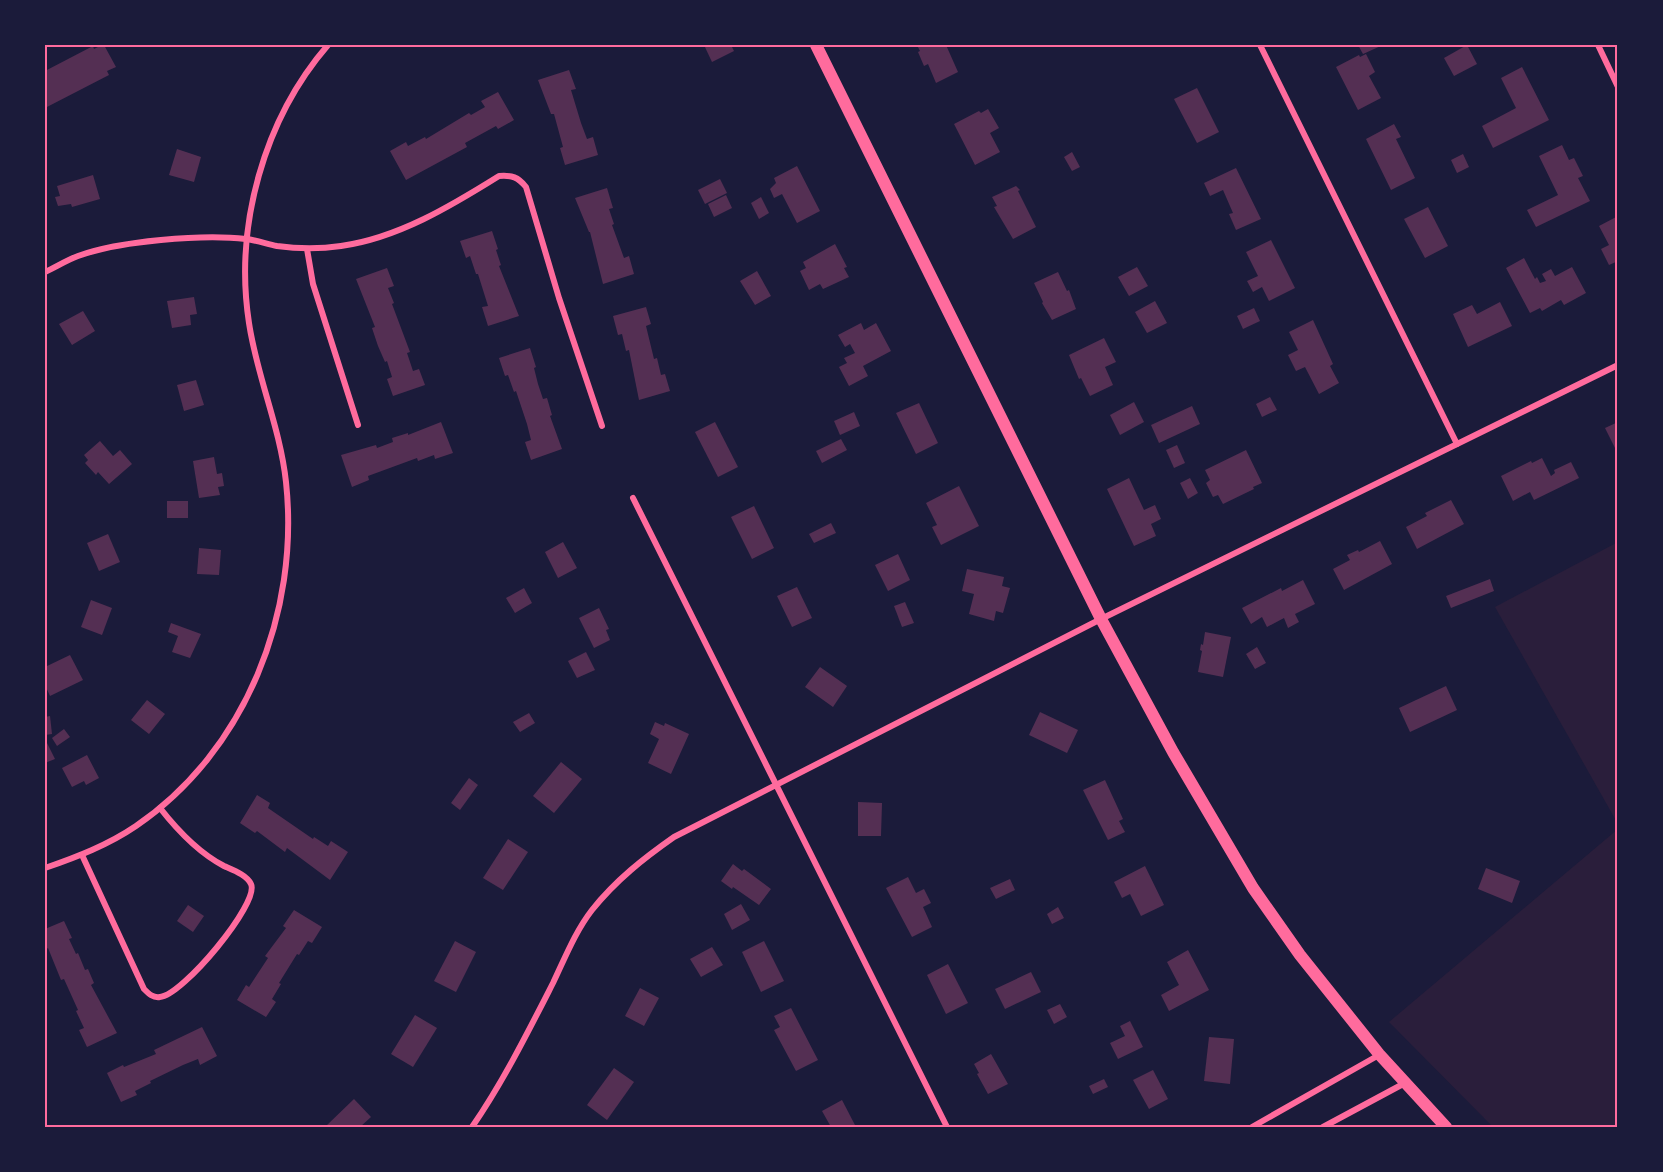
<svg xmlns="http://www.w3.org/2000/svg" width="1663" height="1172" viewBox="0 0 1663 1172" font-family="Barlow,sans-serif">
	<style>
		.green { fill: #2a1e3b }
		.building { fill: #542f53 }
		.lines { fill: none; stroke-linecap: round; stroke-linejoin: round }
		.minor { stroke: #ff6b9d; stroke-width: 6 }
		.secondary { stroke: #ff6b9d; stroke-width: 12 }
		.neatline { fill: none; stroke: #ff6b9d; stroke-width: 2 }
	</style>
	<rect width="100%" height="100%" fill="#1b1b3a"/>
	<g class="green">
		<polygon points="1618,542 1618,824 1495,607"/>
		<polygon points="1618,829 1618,1127 1493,1127 1389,1022"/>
	</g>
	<g class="building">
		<polygon points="102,45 104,45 116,67 107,71 109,75 45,108 45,71 93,46 94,49"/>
		<polygon points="704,45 731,45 734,51 712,62"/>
		<polygon points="917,45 946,45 958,72 936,83 928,64 924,66 918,52 920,51"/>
		<polygon points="1358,45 1383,45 1363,54"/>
		<polygon points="1467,45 1477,64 1454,76 1444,58"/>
		<polygon points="1366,54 1375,72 1369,76 1381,98 1358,110 1336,67 1359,55 1360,57"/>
		<polygon points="1522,67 1549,120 1493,148 1482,126 1516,108 1501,78"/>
		<polygon points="569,70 576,89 571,90 581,123 587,139 593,137 598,155 565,165 560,148 563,147 554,114 551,114 538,80"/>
		<polygon points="1197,88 1219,132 1197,143 1174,99"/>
		<polygon points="498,92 514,120 498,129 496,126 465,143 467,147 406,180 390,151 406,142 408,146 425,137 426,139 469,113 471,115 485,107 481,101"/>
		<polygon points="988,109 999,128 990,133 1000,152 975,165 954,124 979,111 981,113"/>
		<polygon points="1394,124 1401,137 1396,139 1415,178 1391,190 1366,139"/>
		<polygon points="1562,145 1569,160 1574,158 1583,176 1578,178 1590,201 1536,227 1527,210 1558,195 1539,156"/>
		<polygon points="177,149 201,157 194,182 169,175"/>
		<polygon points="1072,152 1080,167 1072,171 1064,157"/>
		<polygon points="1463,154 1469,167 1457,173 1451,160"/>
		<polygon points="797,166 820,211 797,223 782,194 774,198 770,189 776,183 774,178"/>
		<polygon points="1236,168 1261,219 1236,230 1229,214 1233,213 1223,190 1210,196 1204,183"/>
		<polygon points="93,175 100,199 72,207 71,204 58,206 55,197 60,196 57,186"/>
		<polygon points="720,179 727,193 705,204 698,190"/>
		<polygon points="1016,186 1020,190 1018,191 1036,227 1013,239 994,207 997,206 992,197"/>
		<polygon points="607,188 613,208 609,209 614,224 612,225 624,258 629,256 634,274 603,284 590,232 589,232 575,198"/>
		<polygon points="726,195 732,208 714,217 708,204"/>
		<polygon points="761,197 769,213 759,219 751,203"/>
		<polygon points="1428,207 1448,246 1425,258 1404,219"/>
		<polygon points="1618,216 1618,261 1609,265 1601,249 1609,245 1599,226"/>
		<polygon points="492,231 498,249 496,250 501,265 499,266 519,316 488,326 482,307 488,306 478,274 476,274 470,256 466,258 460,241"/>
		<polygon points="1271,240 1295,288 1269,301 1262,287 1253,292 1247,281 1258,276 1246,252"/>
		<polygon points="835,244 847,267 844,268 849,277 823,289 820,284 809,290 800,271 806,268 803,262"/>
		<polygon points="1524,258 1535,279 1537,277 1540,283 1546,281 1542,274 1551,269 1555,276 1572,267 1586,293 1564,305 1561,300 1542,311 1540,308 1530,313 1506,268"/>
		<polygon points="1137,267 1148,286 1129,296 1118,277"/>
		<polygon points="387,268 394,286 388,288 394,303 392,304 410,352 407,353 413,371 419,369 425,385 393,396 387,379 392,377 387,361 385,362 378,346 372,328 375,327 356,279"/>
		<polygon points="757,271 771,296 755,305 740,281"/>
		<polygon points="1058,272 1067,291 1069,290 1076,309 1052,320 1042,303 1043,302 1034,283"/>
		<polygon points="194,297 197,314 190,315 191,325 172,328 167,301"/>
		<polygon points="1155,301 1167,323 1147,333 1135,312"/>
		<polygon points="1500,302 1512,326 1468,347 1453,314 1472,305 1477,314"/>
		<polygon points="646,307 651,324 646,326 654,359 657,358 661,375 665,374 670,391 639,400 629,350 626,351 622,334 618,335 613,316"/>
		<polygon points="1254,308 1260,321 1243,329 1237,316"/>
		<polygon points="83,311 95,331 72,345 59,324"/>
		<polygon points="1313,320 1333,364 1330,366 1339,383 1319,394 1305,367 1296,371 1288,355 1298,350 1289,332"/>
		<polygon points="861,323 864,330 876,323 891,351 863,366 868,376 849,386 839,367 847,363 844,358 855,353 850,344 845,347 838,335"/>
		<polygon points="1104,338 1116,362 1105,367 1113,385 1090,396 1081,378 1079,379 1069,355"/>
		<polygon points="530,348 536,367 534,368 538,384 543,399 547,398 552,415 550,416 562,449 531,460 525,442 531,440 527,424 516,391 514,392 508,375 505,376 499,358"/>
		<polygon points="196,380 204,405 184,411 177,385"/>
		<polygon points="1270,397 1277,410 1262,417 1256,404"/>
		<polygon points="1134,402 1144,422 1120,435 1110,415"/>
		<polygon points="919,403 938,443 916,454 896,413"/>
		<polygon points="1192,406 1200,424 1159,443 1151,425"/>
		<polygon points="854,412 860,426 840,435 834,421"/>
		<polygon points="441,422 453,453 435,459 434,455 418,461 417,458 368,476 369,480 352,487 341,455 376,445 377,448 393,442 392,438 408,433 408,435"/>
		<polygon points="715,422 738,467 718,477 695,432"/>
		<polygon points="1618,422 1618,449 1616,450 1605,428"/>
		<polygon points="841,439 847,450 822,463 816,451"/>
		<polygon points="100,441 113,456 120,450 132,464 109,484 98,472 96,475 85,463 88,460 84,455"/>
		<polygon points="1177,445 1185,463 1174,468 1166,450"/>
		<polygon points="1246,450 1262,483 1253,487 1254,489 1223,504 1218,495 1213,497 1206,483 1210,480 1205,470"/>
		<polygon points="214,457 217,474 222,473 224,486 218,487 220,495 199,498 193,461"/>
		<polygon points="1542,458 1551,476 1555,473 1554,470 1571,462 1579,478 1534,500 1530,492 1513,501 1501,476 1531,461 1532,463"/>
		<polygon points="1129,478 1144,510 1155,505 1161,519 1151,524 1156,536 1134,546 1107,489"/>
		<polygon points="1190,478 1198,493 1188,499 1180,483"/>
		<polygon points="959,486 979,526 941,545 932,527 937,525 926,503"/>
		<polygon points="1451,500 1464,524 1417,549 1406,527 1427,516 1425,513"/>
		<rect x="167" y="501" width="21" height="17"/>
		<polygon points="754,506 774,548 752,559 731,517"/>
		<polygon points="831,523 836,533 814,543 809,534"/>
		<polygon points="108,534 120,562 99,571 87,543"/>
		<polygon points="1380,541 1392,564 1344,590 1333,569 1350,560 1347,555 1358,550 1359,552"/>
		<polygon points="563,542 577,568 558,578 545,552"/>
		<polygon points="199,548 221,550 219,575 197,574"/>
		<polygon points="898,554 910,580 888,591 875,565"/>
		<polygon points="967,569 1004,577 1002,586 1010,588 1003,613 996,611 994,621 969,614 974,594 962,591"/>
		<polygon points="1490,579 1494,591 1451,608 1446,596"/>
		<polygon points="1303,580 1315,604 1295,614 1299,622 1288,628 1284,618 1267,627 1262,617 1251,624 1242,608 1281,588 1282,591"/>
		<polygon points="797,587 812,618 792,627 777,596"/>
		<polygon points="524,588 532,603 515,613 506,598"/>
		<polygon points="91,600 112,608 102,635 81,627"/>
		<polygon points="905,602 914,623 902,627 894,606"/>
		<polygon points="599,608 609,629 606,630 610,640 594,648 579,618"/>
		<polygon points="171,623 201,634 190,658 172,652 178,636 168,632"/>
		<polygon points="1205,632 1231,637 1223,677 1198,672 1202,651 1200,650 1201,644 1203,645"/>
		<polygon points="1257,647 1266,663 1255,669 1246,654"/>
		<polygon points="586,652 595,670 577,678 568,661"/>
		<polygon points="70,655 83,680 50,696 45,685 45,667"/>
		<polygon points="820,667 847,686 833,707 805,687"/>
		<polygon points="1446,686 1457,710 1410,732 1399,708"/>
		<polygon points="147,700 165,714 149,734 131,720"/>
		<polygon points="1040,712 1078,730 1067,753 1029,735"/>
		<polygon points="529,713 535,723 520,732 513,722"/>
		<polygon points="50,716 52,734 45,735 45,717"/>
		<polygon points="655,722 664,726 665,723 689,734 671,774 648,763 659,739 650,734"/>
		<polygon points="64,729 70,737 57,746 52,738"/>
		<polygon points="47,743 55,759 45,763 45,744"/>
		<polygon points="87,755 99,778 86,785 84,781 72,787 62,768"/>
		<polygon points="561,762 582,779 554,813 533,796"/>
		<polygon points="469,778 478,785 460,810 451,803"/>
		<polygon points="1105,780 1123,819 1119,821 1125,832 1108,840 1083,790"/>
		<polygon points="257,795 270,803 268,808 313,839 314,837 328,846 331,841 348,852 330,880 287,848 285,852 257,831 255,833 240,823"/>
		<polygon points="858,802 882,803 881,836 858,836"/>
		<polygon points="508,839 528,852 503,890 483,878"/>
		<polygon points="733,864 742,871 744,869 771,889 759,905 733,887 732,889 721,881"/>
		<polygon points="1145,866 1164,905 1141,916 1130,894 1122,898 1114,882"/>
		<polygon points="1486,868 1520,881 1512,903 1478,889"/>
		<polygon points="908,877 916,893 924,889 931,903 923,907 932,927 912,937 886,888"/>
		<polygon points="1010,879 1015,890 996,899 990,888"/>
		<polygon points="741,904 750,920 732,930 724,914"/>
		<polygon points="188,905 204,916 193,932 177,921"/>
		<polygon points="1058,907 1064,918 1052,924 1047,914"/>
		<polygon points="294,910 322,927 312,943 308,941 299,955 297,954 279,983 281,984 272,999 276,1002 266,1017 237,1000 246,985 249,987 268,958 265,956 286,928 283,926"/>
		<polygon points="64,921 72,938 69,939 76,954 78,953 85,970 88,969 94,983 91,985 117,1033 87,1047 79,1030 84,1028 76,1011 78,1010 64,979 61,980 48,948 45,950 45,929"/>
		<polygon points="455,941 476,952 456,992 434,981"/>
		<polygon points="764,941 784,981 761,992 742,952"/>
		<polygon points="712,947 723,965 701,977 690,959"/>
		<polygon points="1188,950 1209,990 1169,1011 1161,995 1179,985 1167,962"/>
		<polygon points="948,964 968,1003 946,1014 927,975"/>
		<polygon points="1031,972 1041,992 1005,1009 995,989"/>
		<polygon points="640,988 659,998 644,1026 625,1016"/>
		<polygon points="1060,1004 1067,1017 1054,1024 1047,1010"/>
		<polygon points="791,1008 818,1060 796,1071 774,1030 780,1027 774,1016"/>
		<polygon points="415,1015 437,1028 413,1067 391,1054"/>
		<polygon points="1130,1021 1143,1047 1118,1059 1110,1043 1125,1036 1120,1026"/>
		<polygon points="202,1027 217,1056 200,1065 198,1059 183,1065 150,1081 151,1083 135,1091 137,1095 121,1102 107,1073 123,1065 124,1067 156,1054 154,1050"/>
		<polygon points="1209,1037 1234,1039 1230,1084 1204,1081"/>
		<polygon points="991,1054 1008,1084 988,1094 977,1074 979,1073 974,1064"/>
		<polygon points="614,1068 634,1082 607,1120 587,1105"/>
		<polygon points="1153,1070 1168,1099 1149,1109 1133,1080"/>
		<polygon points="1104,1079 1108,1087 1093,1094 1089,1086"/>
		<polygon points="354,1099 371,1117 360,1127 325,1127"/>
		<polygon points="842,1100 856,1127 831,1127 822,1111"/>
	</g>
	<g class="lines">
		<g class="minor">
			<polyline points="1260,45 1457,444"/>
			<polyline points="1598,45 1618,87"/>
			<polyline points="307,249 313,284 358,425"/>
			<path d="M45 272C56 267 67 260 78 256 119 241 202 234 246 239 256 240 267 244 277 246 298 249 321 249 341 246 398 238 451 206 499 176 512 175 518 177 526 187L559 298 602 426"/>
			<polyline points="633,498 947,1127"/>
			<path d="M82 855 144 989C149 994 153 998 160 997 182 996 260 903 251 884 247 875 233 870 224 866 199 853 178 831 160 808"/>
			<path d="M45 868C77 857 108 845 136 826 246 751 300 612 286 482 280 427 257 377 249 323 234 226 264 119 328 45"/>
			<path d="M472 1127C503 1082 528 1032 553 983 565 958 575 932 592 910 616 880 644 858 674 837L1101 619 1618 365"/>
			<polyline points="1252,1127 1379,1055"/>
			<polyline points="1323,1127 1405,1083"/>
		</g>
		<polyline class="secondary" points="816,45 1101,619 1173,752 1253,888 1300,955 1379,1054 1446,1127"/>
	</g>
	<rect width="1663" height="1172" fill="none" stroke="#1b1b3a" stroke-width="93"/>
	<rect x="46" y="46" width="1570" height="1080" class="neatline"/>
</svg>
